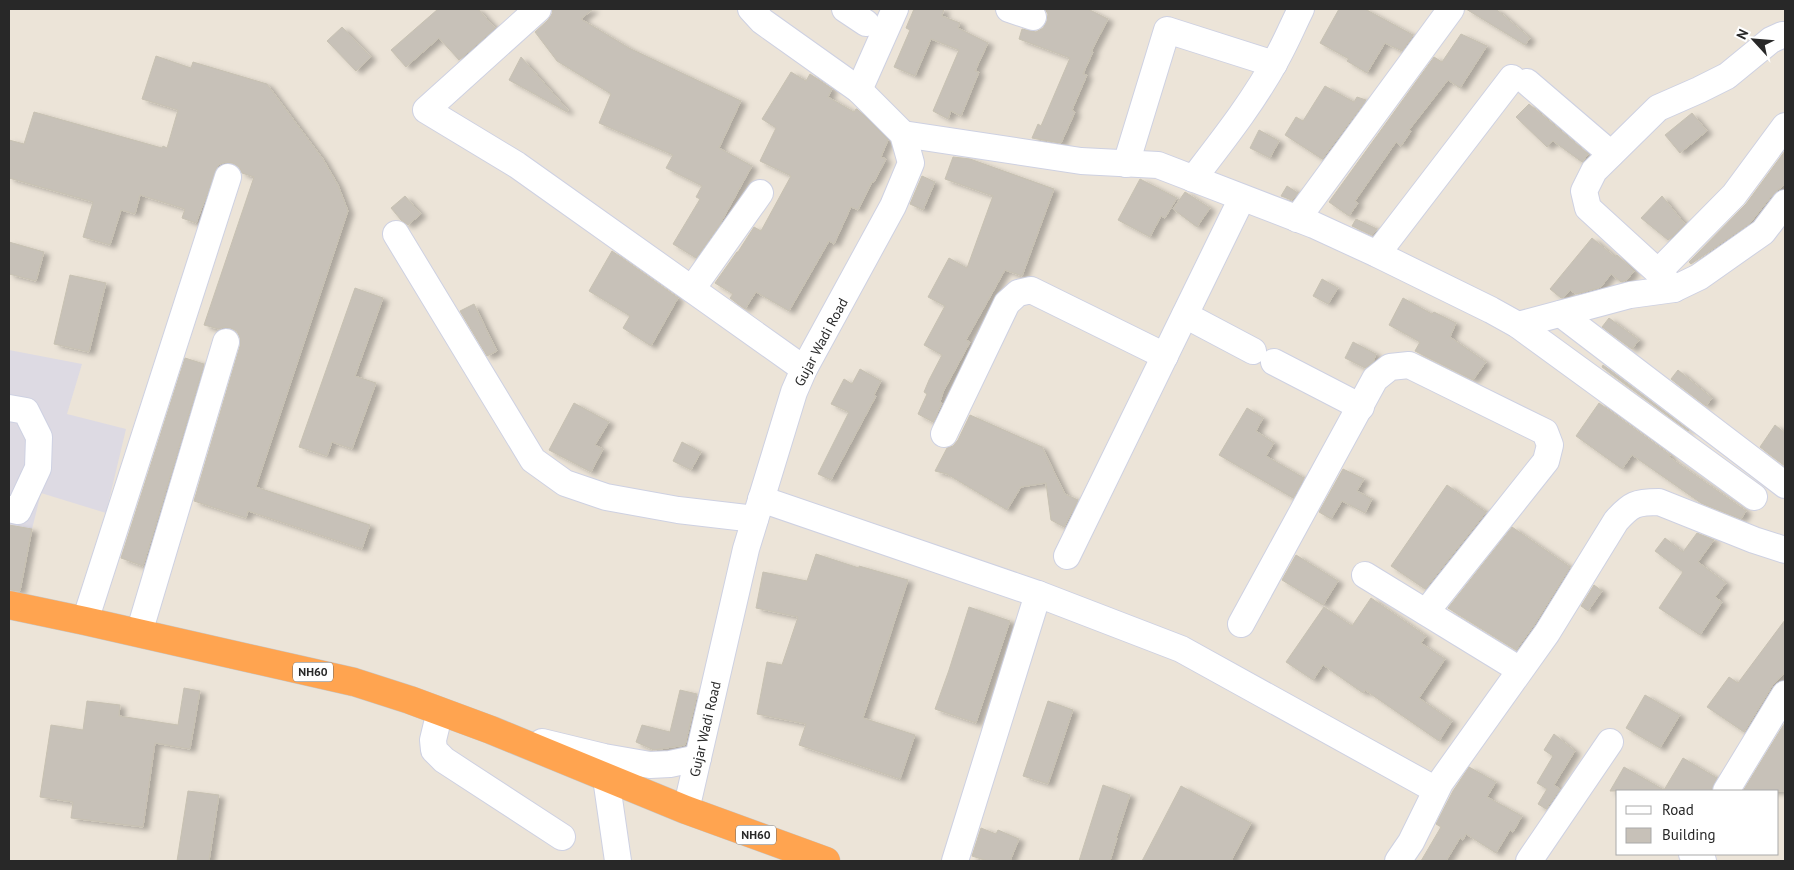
<svg xmlns="http://www.w3.org/2000/svg" width="1794" height="870" viewBox="0 0 1794 870" font-family="'PT Sans',sans-serif">
	<style>
		.industrial { fill: #dddae3 }
		.building { fill: #c7c1b8; stroke: #c7c1b2; filter: url(#shadow) }
		.lines { fill: none; stroke-linecap: round; stroke-linejoin: round }
		.minor-casing { stroke: #ced1e2; stroke-width: 28 }
		.highway-casing { stroke: #c7c7c7; stroke-width: 29 }
		.minor { stroke: #fff; stroke-width: 26 }
		.highway { stroke: #ffa450; stroke-width: 28 }
		.labels { text-anchor: middle; stroke-width: 4.5; stroke-linejoin: round; paint-order: stroke }
		.shield { fill: #fff; stroke: #686868; stroke-width: 1 }
		.shield-label { font-size: 12px; font-weight: bold; fill: #282828 }
		.street-label { font-size: 14px; fill: #282828; stroke: #fff }
	</style>
	<defs>
		<filter id="shadow"><feDropShadow dx="5.5" dy="3" stdDeviation="2.5" flood-color="#0004"/></filter>
	</defs>
	<rect width="100%" height="100%" fill="#ece4d8"/>
	<polygon class="industrial" points="9,350 82,364 67,414 126,429 106,513 41,493 32,529 9,525"/>
	<g class="building">
		<polygon points="438,9 478,9 495,28 459,60 439,38 406,67 391,50"/>
		<polygon points="553,9 593,9 581,19 629,48 741,101 719,148 752,166 720,224 696,258 673,244 700,199 696,197 702,186 666,168 673,155 599,123 611,94 557,61 535,32 548,20 552,14"/>
		<polygon points="914,9 944,9 942,16 960,23 958,28 988,43 975,71 979,72 961,116 951,111 948,119 933,111 959,50 931,39 915,76 894,67 910,30 906,28"/>
		<polygon points="1045,9 1088,9 1108,19 1091,52 1093,52 1083,74 1087,75 1072,110 1075,112 1061,143 1032,138 1038,124 1041,126 1070,58 1019,39 1022,29 1036,32 1043,28 1047,21 1048,14"/>
		<polygon points="1339,9 1365,9 1413,35 1402,51 1385,43 1367,73 1347,61 1349,59 1320,43"/>
		<polygon points="1466,9 1496,9 1530,38 1525,45"/>
		<polygon points="342,27 371,57 356,71 327,41"/>
		<polygon points="1461,34 1487,46 1460,88 1448,80 1409,130 1411,131 1401,146 1396,142 1355,201 1358,203 1349,216 1329,202 1434,57 1442,62"/>
		<polygon points="156,56 191,68 193,62 267,84 323,159 338,185 348,211 256,487 370,525 362,549 248,511 246,518 194,501 240,346 240,338 237,331 231,328 223,327 219,329 204,325 254,177 242,173 239,167 233,163 225,162 218,165 196,223 182,218 185,209 140,195 135,214 121,210 110,245 83,237 93,202 9,178 9,140 24,144 34,112 162,148 163,146 167,148 178,110 142,99"/>
		<polygon points="521,57 568,110 567,112 509,80"/>
		<polygon points="791,72 806,81 810,74 832,89 828,97 854,112 856,109 857,109 888,140 881,157 886,159 874,182 872,182 858,210 851,207 834,244 829,241 789,311 756,292 745,309 730,298 733,294 715,283 737,252 738,252 754,227 761,231 791,176 760,161 776,128 762,119"/>
		<polygon points="1325,86 1354,102 1357,97 1366,100 1322,159 1285,135 1296,117 1303,121"/>
		<polygon points="1529,104 1588,154 1582,162 1553,141 1547,147 1516,117"/>
		<polygon points="1692,113 1707,131 1680,153 1665,135"/>
		<polygon points="1259,130 1279,141 1270,158 1250,148"/>
		<polygon points="1785,151 1785,184 1773,194 1750,223 1691,264 1689,262 1746,204"/>
		<polygon points="953,157 970,159 1054,189 1022,276 1005,270 966,340 970,342 943,392 940,402 942,403 933,422 918,414 927,394 924,392 929,380 942,355 924,345 945,306 928,297 949,258 967,268 993,196 945,179"/>
		<polygon points="922,176 935,182 923,210 910,204"/>
		<polygon points="1140,179 1177,198 1165,218 1161,216 1150,237 1118,220"/>
		<polygon points="1287,186 1298,193 1292,200 1281,196"/>
		<polygon points="1185,192 1210,208 1197,227 1173,209"/>
		<polygon points="405,196 421,214 408,225 401,220 391,208"/>
		<polygon points="1662,196 1685,224 1668,240 1641,218"/>
		<polygon points="1356,219 1377,229 1372,235 1352,226"/>
		<polygon points="1592,238 1615,257 1617,255 1634,271 1627,280 1621,282 1611,274 1601,287 1576,294 1570,290 1564,297 1561,298 1550,289"/>
		<polygon points="9,242 44,252 36,281 9,274"/>
		<polygon points="612,251 678,298 651,346 623,328 630,316 589,291"/>
		<polygon points="70,275 106,283 89,352 54,344"/>
		<polygon points="1322,279 1338,288 1328,304 1313,296"/>
		<polygon points="355,288 383,298 355,376 376,383 352,449 332,442 327,456 299,447"/>
		<polygon points="1403,298 1432,314 1434,312 1456,323 1450,337 1486,362 1473,380 1415,351 1420,342 1389,325"/>
		<polygon points="474,304 497,351 487,356 460,311"/>
		<polygon points="1609,318 1639,340 1632,349 1602,327"/>
		<polygon points="1353,342 1376,354 1373,362 1365,368 1345,358"/>
		<polygon points="185,358 204,364 143,566 121,558"/>
		<polygon points="1603,365 1689,430 1688,431 1602,367"/>
		<polygon points="860,369 881,381 874,395 876,396 831,480 818,474 849,412 831,404 844,379 852,384"/>
		<polygon points="1678,370 1712,398 1706,406 1671,379"/>
		<polygon points="574,403 609,422 595,445 603,449 591,472 549,450"/>
		<polygon points="1599,403 1670,455 1669,457 1746,511 1741,519 1701,503 1632,455 1622,469 1576,436"/>
		<polygon points="1247,408 1263,418 1256,431 1274,443 1266,456 1304,478 1293,498 1219,455"/>
		<polygon points="970,415 1042,447 1065,494 1078,500 1064,527 1051,520 1046,483 1021,487 1007,510 947,474 935,471 947,448 953,446 958,440"/>
		<polygon points="1775,425 1785,433 1785,466 1760,447"/>
		<polygon points="682,442 701,452 691,470 673,461"/>
		<polygon points="1343,469 1364,479 1357,491 1372,499 1365,513 1342,501 1331,519 1319,512"/>
		<polygon points="1447,485 1486,512 1425,589 1391,566"/>
		<polygon points="9,525 32,529 20,591 9,590"/>
		<polygon points="1512,527 1570,567 1534,625 1516,650 1448,608"/>
		<polygon points="1697,533 1714,540 1698,562 1726,583 1715,597 1722,602 1700,635 1659,608 1683,572 1655,551 1665,538 1683,552"/>
		<polygon points="816,554 859,568 859,566 908,580 863,718 915,735 900,779 799,745 806,724 757,714 767,662 782,665 798,617 756,608 763,572 807,581"/>
		<polygon points="1296,555 1338,581 1323,605 1282,580"/>
		<polygon points="1594,585 1602,591 1588,611 1581,606"/>
		<polygon points="1371,598 1426,636 1421,643 1445,659 1419,698 1452,721 1439,741 1365,690 1363,693 1323,665 1313,680 1286,662 1324,607 1352,626"/>
		<polygon points="969,607 1010,621 976,723 935,709 949,670"/>
		<polygon points="1785,620 1785,672 1772,686 1744,732 1707,707 1729,677 1738,683"/>
		<polygon points="184,688 200,691 190,749 155,743 143,827 71,818 73,802 40,797 51,725 83,730 87,701 120,705 119,716 178,725"/>
		<polygon points="680,690 697,694 685,745 654,750 636,742 642,725 670,732"/>
		<polygon points="1645,695 1680,715 1660,748 1626,728"/>
		<polygon points="1048,701 1073,710 1048,784 1023,776"/>
		<polygon points="1785,723 1785,791 1743,791 1781,729"/>
		<polygon points="1554,734 1575,751 1554,785 1560,789 1546,809 1538,804 1547,789 1537,783 1553,756 1544,750"/>
		<polygon points="1683,758 1717,778 1711,791 1610,791 1624,767 1664,790"/>
		<polygon points="1469,767 1496,782 1487,797 1522,816 1513,832 1510,830 1496,853 1466,834 1463,840 1460,838 1446,861 1421,861 1441,827 1436,824 1453,791"/>
		<polygon points="1103,785 1130,795 1116,838 1117,838 1110,861 1079,861"/>
		<polygon points="1181,786 1251,823 1231,861 1142,861"/>
		<polygon points="188,791 219,795 209,861 177,861"/>
		<polygon points="981,828 996,834 998,830 1019,839 1010,861 988,861 972,856"/>
	</g>
	<g class="lines">
		<g class="minor-casing">
			<g id="minor">
				<polyline points="538,9 426,110 517,165 804,369"/>
				<polyline points="845,9 866,23"/>
				<polyline points="1009,9 1033,17"/>
				<polyline points="1527,82 1611,154"/>
				<polyline points="859,90 895,9"/>
				<polyline points="903,134 1081,161 1158,165 1314,225 1377,254 1491,310 1518,325 1754,497"/>
				<polyline points="1126,164 1167,30 1274,64"/>
				<path d="M1193 179C1223 140 1254 101 1277 58 1286 42 1293 25 1301 9"/>
				<polyline points="1297,219 1451,9"/>
				<polyline points="396,234 533,460 565,483 606,497 678,510 755,519"/>
				<polyline points="1377,254 1512,78"/>
				<polyline points="1658,272 1734,195 1785,126"/>
				<polyline points="692,289 760,193"/>
				<polyline points="1674,289 1658,272 1588,208 1584,191 1594,171 1658,108 1699,90 1727,76 1771,40 1782,35 1785,35"/>
				<polyline points="1561,314 1785,485"/>
				<polyline points="1185,315 1253,351"/>
				<polyline points="1518,325 1630,295 1674,289 1699,277 1763,232 1785,203"/>
				<polyline points="1274,362 1361,407"/>
				<polyline points="9,408 26,411 39,437 38,468 18,511 9,509"/>
				<polyline points="944,434 1007,303 1018,293 1031,290 1165,356"/>
				<polyline points="761,499 1038,594 1181,649 1436,790"/>
				<polyline points="1067,556 1242,198"/>
				<polyline points="1365,575 1520,670"/>
				<polyline points="85,621 228,177"/>
				<polyline points="1241,624 1375,379 1390,367 1409,365 1545,432 1550,445 1546,461 1426,612"/>
				<polyline points="139,633 226,342"/>
				<polyline points="440,711 433,740 434,750 444,760 562,837"/>
				<polyline points="542,742 604,757 650,765 670,764 698,758"/>
				<polyline points="606,778 618,861"/>
				<polyline points="1726,791 1785,694"/>
				<polyline points="686,810 746,549 794,392 804,369 893,206 911,163 903,134 859,90 762,21 751,9"/>
				<polyline points="1692,854 1703,861"/>
				<polyline points="955,861 1038,594"/>
				<path d="M1398 861 1411 842 1440 783 1547 633 1616 521C1631 504 1636 502 1659 502L1754 540 1785 550"/>
				<polyline points="1529,861 1610,742"/>
			</g>
		</g>
		<g class="highway-casing">
			<polyline id="highway" points="9,605 85,621 354,682 410,700 491,730 686,810 826,861"/>
		</g>
		<use href="#minor" class="minor"/>
		<use href="#highway" class="highway"/>
	</g>
	<g class="labels">
		<g class="shield">
			<rect x="293" y="662.5" width="40" height="19" rx="4"/>
			<rect x="736" y="825.5" width="40" height="19" rx="4"/>
		</g>
		<g class="shield-label">
			<text x="313" y="676">NH60</text>
			<text x="756" y="839">NH60</text>
		</g>
		<g class="street-label">
			<text transform="translate(821 342) rotate(-62)" y="5">Gujar Wadi Road</text>
			<text transform="translate(705 729) rotate(-77)" y="5">Gujar Wadi Road</text>
		</g>
	</g>
	<rect width="1794" height="870" fill="none" stroke="#282828" stroke-width="20"/>
	<rect x="1616" y="790" width="162" height="65" fill="#ffffff" stroke="#a9a9a9"/>
	<rect x="1626" y="806" width="25" height="8" fill="#ffffff" stroke="#a9a9a9"/>
	<text x="1662" y="815" font-size="15" fill="#282828">Road</text>
	<rect x="1626" y="828" width="25" height="15" fill="#c7c1b8" stroke="#a9a9a9"/>
	<text x="1662" y="840" font-size="15" fill="#282828">Building</text>
	<g transform="translate(1754 40) rotate(296)" stroke="#ffffff" stroke-width="4" paint-order="stroke">
	<path d="M0-4L9 19L0 12L-9 19Z" fill="#282828"/>
	<text y="-8" font-size="14" font-weight="bold" text-anchor="middle" fill="#282828">N</text>
	</g>
</svg>
